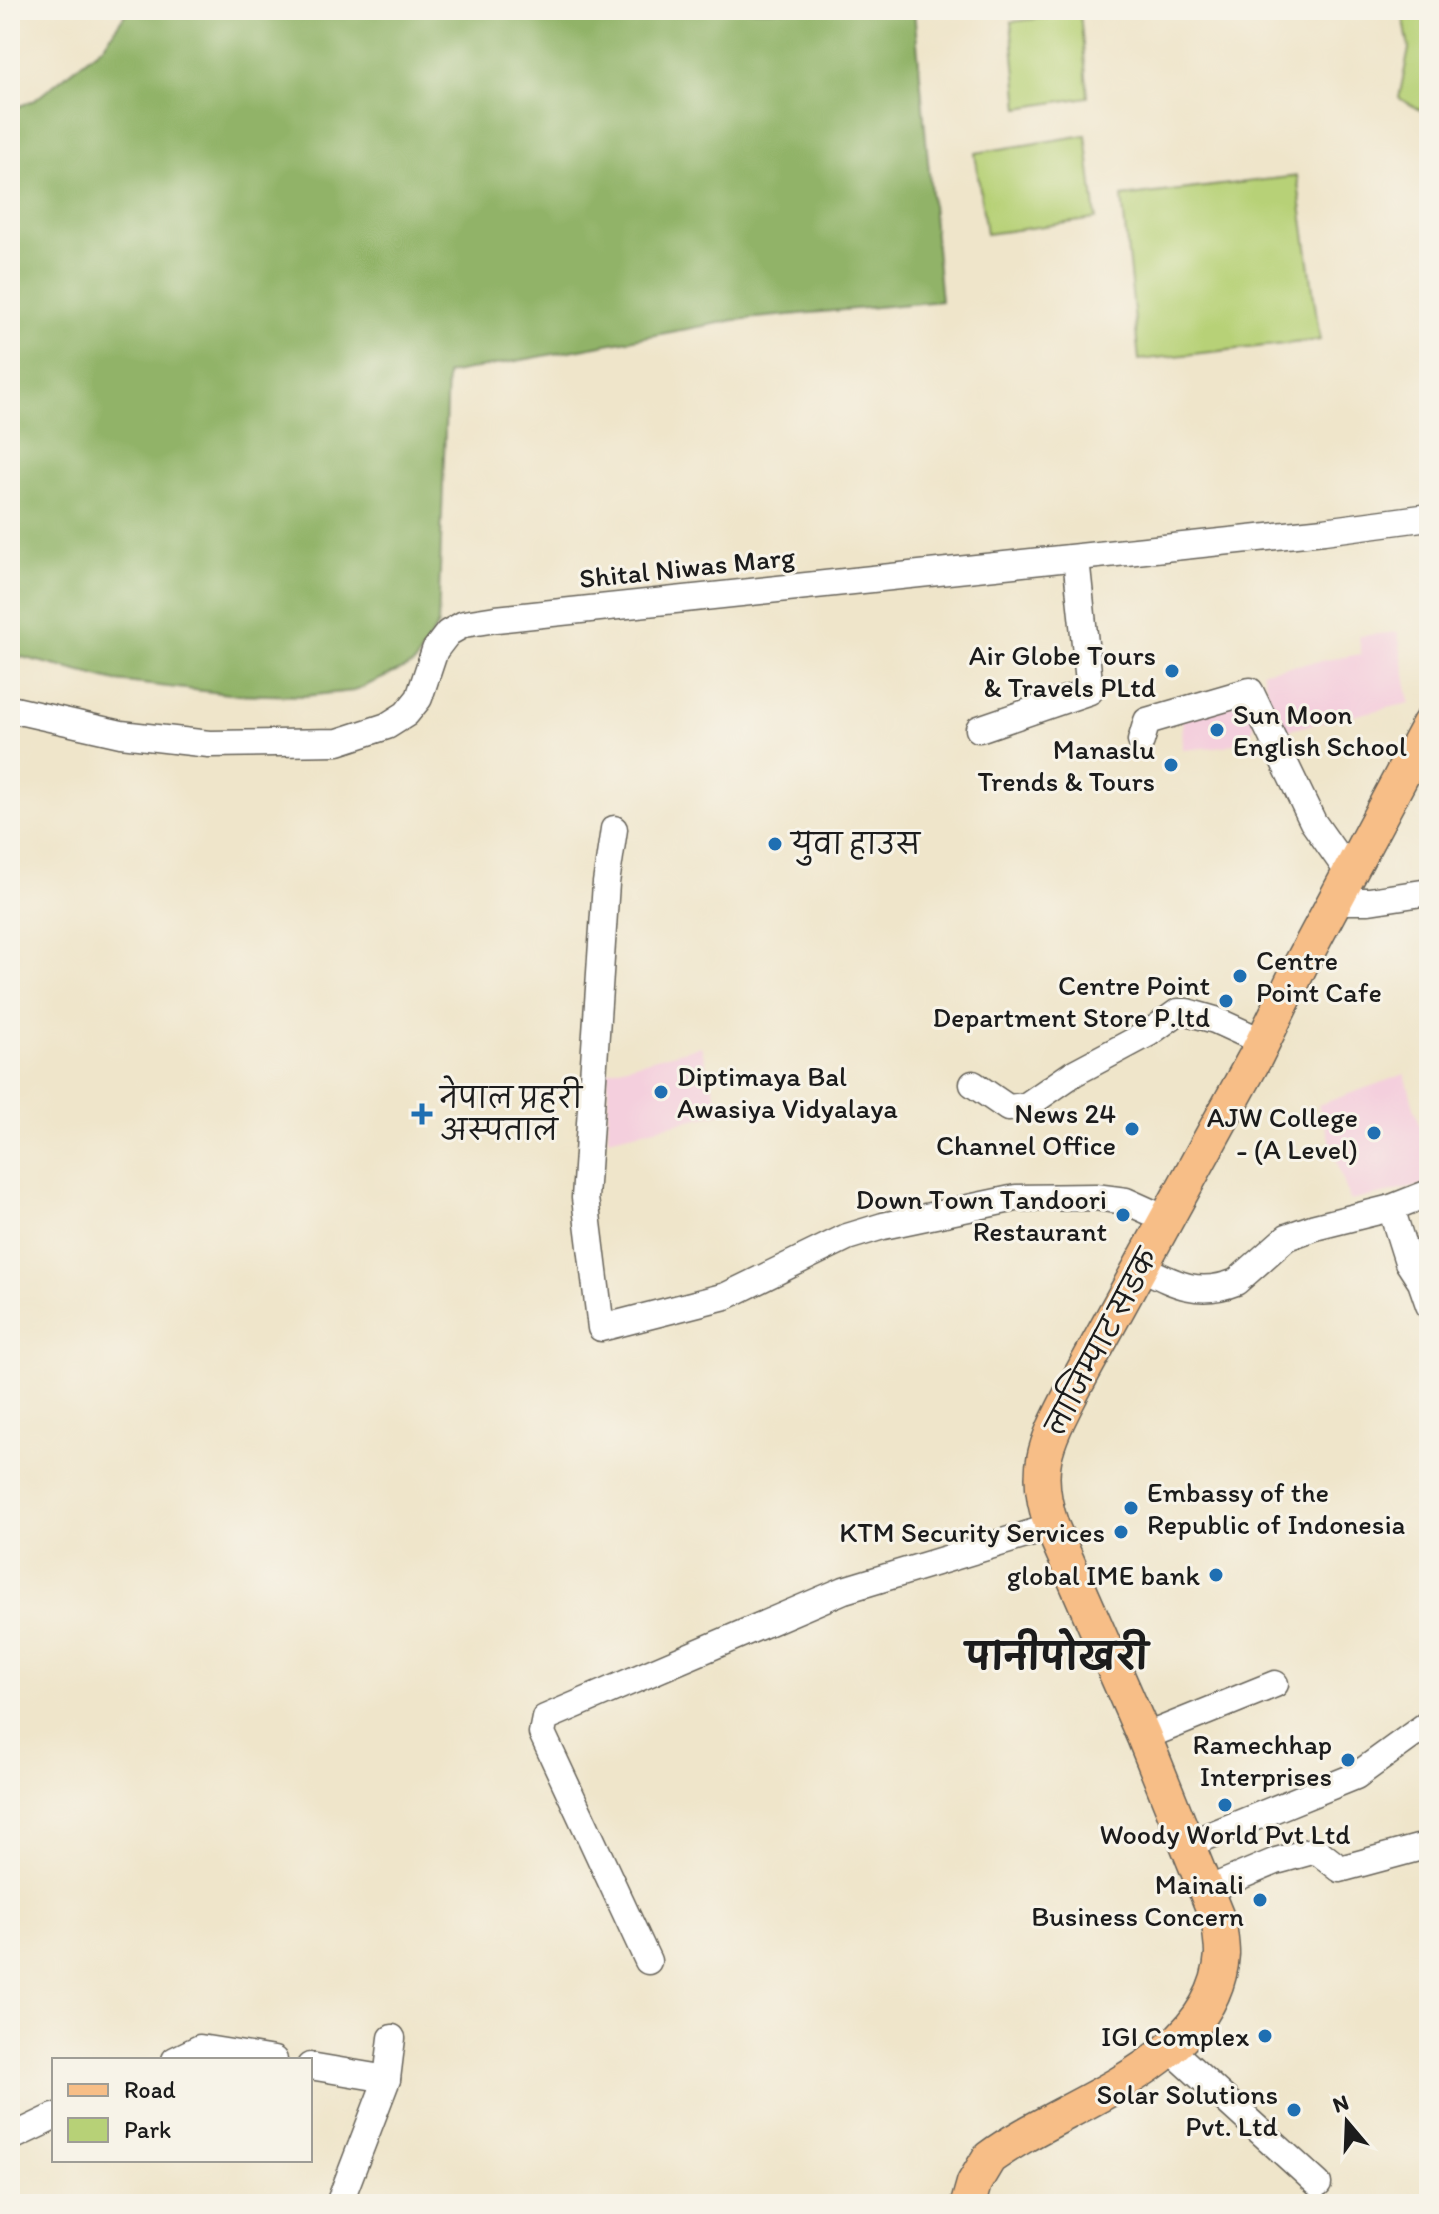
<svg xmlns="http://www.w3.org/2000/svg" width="1439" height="2214" viewBox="0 0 1439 2214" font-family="Itim,'Playpen Sans Deva',sans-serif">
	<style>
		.built { fill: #f4cfdd }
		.green { fill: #b7d177; stroke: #6a764a; stroke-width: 2 }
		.forest { fill: #91b368; stroke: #566842; stroke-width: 2 }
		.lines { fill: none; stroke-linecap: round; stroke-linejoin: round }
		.minor-casing { stroke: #666259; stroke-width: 29 }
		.major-casing { stroke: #666259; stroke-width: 37 }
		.minor { stroke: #fff; stroke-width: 26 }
		.major { stroke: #f7be87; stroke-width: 34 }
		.poi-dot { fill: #1f6fb2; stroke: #f7f3e8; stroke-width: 3 }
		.labels { text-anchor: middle; stroke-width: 6; stroke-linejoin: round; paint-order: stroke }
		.street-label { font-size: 28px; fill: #1c1c1c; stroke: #f7f3e8 }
		.poi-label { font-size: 28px; fill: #1c1c1c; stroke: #f7f3e8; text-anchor: end }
		.district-label { font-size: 36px; font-weight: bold; fill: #1c1c1c; stroke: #f7f3e8 }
	</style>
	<rect width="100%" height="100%" fill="#f7f3e8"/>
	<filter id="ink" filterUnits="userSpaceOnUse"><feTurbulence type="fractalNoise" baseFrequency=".0125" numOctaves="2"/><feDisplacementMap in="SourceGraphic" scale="16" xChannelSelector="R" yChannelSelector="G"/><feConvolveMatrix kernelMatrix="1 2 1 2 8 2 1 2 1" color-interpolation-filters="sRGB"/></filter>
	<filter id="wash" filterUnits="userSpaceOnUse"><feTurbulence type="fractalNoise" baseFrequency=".006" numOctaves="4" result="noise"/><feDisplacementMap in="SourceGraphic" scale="32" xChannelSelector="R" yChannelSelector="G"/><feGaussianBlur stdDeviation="1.8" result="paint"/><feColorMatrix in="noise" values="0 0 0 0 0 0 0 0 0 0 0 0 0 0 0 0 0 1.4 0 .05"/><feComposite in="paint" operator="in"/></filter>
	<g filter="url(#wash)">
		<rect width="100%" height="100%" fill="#efe5ca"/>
		<g class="built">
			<polygon points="1398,632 1410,703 1284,731 1280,716 1271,704 1262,671 1361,654 1359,636"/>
			<polygon points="1243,700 1255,723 1249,738 1226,746 1183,750 1182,716"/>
			<polygon points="701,1046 721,1113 608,1139 608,1071"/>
			<polygon points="1405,1074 1429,1161 1429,1184 1350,1201 1318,1105"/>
		</g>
		<g class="green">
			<polygon points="1399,10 1429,10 1429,115 1399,98 1409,49 1403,14"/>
			<polygon points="1080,13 1088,97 1019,108 1011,22"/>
			<polygon points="1086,135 1096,219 986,234 975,153"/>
			<polygon points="1297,176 1320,340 1139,360 1122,197"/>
		</g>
		<polygon class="forest" points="128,10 914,10 941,301 735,320 447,374 438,625 414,664 354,691 304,696 229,694 116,681 10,654 10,110 35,100 104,45"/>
	</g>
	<g filter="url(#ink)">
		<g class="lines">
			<g class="minor-casing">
				<g id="minor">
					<polyline points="10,709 121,734 209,744 338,742 387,726 406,714 419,698 435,650 448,633 464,624 496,619 1324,531 1429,517"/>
					<polyline points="979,729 1090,691 1076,558"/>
					<polyline points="1141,741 1147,721 1250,691 1313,822 1349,873"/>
					<polyline points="614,829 606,883 585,1198 601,1328 726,1296 847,1237 883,1226 1016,1198 1095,1197 1126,1201 1166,1219"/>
					<polyline points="1334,901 1369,901 1429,892"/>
					<polyline points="973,1084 1008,1108 1026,1106 1074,1073 1149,1033 1178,1012 1187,1012 1215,1020 1263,1042"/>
					<polyline points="1391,1208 1429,1193"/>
					<path d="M1141 1267C1175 1284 1198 1297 1236 1282L1287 1237 1315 1227 1391 1208 1408 1262 1421 1282 1429 1305"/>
					<polyline points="1144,1737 1275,1684"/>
					<polyline points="1189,1844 1356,1776 1429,1723"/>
					<polyline points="1207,1890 1276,1861 1316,1850 1340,1869 1429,1845"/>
					<polyline points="648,1961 542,1733 545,1718 844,1590 1052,1527"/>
					<polyline points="1170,2049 1318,2184"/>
					<polyline points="175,2060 200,2048 274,2060"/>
					<polyline points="310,2066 387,2079"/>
					<polyline points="10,2138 54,2117"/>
					<polyline points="339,2204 387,2079 392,2038"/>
				</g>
			</g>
			<g class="major-casing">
				<path id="major" d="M968 2204 974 2183 989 2158C1064 2102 1215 2065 1222 1954 1222 1944 1220 1933 1219 1923L1144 1737 1052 1527C1031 1467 1047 1441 1074 1388L1256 1056 1300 966 1429 724"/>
			</g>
			<use href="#minor" class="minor"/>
			<use href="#major" class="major"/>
		</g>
	</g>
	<g class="poi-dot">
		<circle cx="1172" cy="671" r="8"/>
		<circle cx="1217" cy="730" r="8"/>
		<circle cx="1171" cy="765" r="8"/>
		<circle cx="775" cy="844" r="8"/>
		<circle cx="1240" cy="976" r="8"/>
		<circle cx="1226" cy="1001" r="8"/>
		<circle cx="661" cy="1092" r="8"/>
		<path d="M418 1102h8v8h8v8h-8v8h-8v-8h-8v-8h8z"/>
		<circle cx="1132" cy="1129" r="8"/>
		<circle cx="1374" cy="1133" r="8"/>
		<circle cx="1123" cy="1215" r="8"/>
		<circle cx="1131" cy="1508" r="8"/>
		<circle cx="1121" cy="1532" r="8"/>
		<circle cx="1216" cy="1575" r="8"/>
		<circle cx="1348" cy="1760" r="8"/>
		<circle cx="1225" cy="1805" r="8"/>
		<circle cx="1260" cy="1900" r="8"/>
		<circle cx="1265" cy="2036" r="8"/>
		<circle cx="1294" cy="2110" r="8"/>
	</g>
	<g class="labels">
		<g class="street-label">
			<text transform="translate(687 567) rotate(-6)" y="10">Shital Niwas Marg</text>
			<text transform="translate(1101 1342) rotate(-62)" y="10">लाजिम्पाट सडक</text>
		</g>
		<g class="poi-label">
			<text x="1156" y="665">Air Globe Tours<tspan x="1156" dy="32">&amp; Travels PLtd</tspan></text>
			<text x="1233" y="724" text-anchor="start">Sun Moon<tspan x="1233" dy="32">English School</tspan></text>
			<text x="1155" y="759">Manaslu<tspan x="1155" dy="32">Trends &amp; Tours</tspan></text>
			<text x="791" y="854" text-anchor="start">युवा हाउस</text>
			<text x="1256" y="970" text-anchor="start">Centre<tspan x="1256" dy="32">Point Cafe</tspan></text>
			<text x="1210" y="995">Centre Point<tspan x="1210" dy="32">Department Store P.ltd</tspan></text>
			<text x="677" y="1086" text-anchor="start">Diptimaya Bal<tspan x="677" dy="32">Awasiya Vidyalaya</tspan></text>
			<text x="440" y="1108" text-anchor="start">नेपाल प्रहरी<tspan x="440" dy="32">अस्पताल</tspan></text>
			<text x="1116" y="1123">News 24<tspan x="1116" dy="32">Channel Office</tspan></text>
			<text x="1358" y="1127">AJW College<tspan x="1358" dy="32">- (A Level)</tspan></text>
			<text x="1107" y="1209">Down Town Tandoori<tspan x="1107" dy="32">Restaurant</tspan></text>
			<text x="1147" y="1502" text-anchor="start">Embassy of the<tspan x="1147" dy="32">Republic of Indonesia</tspan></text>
			<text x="1105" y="1542">KTM Security Services</text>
			<text x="1200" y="1585">global IME bank</text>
			<text x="1332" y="1754">Ramechhap<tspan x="1332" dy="32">Interprises</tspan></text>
			<text x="1225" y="1844" text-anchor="middle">Woody World Pvt Ltd</text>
			<text x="1244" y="1894">Mainali<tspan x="1244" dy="32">Business Concern</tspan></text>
			<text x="1249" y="2046">IGI Complex</text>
			<text x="1278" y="2104">Solar Solutions<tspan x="1278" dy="32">Pvt. Ltd</tspan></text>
		</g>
		<g class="district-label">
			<text x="1057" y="1669">पानीपोखरी</text>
		</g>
	</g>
	<rect width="1439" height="2214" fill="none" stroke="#f7f3e8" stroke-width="40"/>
	<rect x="52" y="2058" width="260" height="104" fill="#f7f3e8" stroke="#9f9d96" stroke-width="2"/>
	<rect x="68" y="2084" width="40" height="12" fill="#f7be87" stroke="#9f9d96" stroke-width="2"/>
	<text x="124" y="2098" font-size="24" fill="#1c1c1c">Road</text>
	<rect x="68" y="2118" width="40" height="24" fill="#b7d177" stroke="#9f9d96" stroke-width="2"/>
	<text x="124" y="2138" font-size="24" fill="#1c1c1c">Park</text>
	<g transform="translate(1347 2122) rotate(341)" stroke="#f7f3e8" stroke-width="6" paint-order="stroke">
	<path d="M0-6L14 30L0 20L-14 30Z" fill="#1c1c1c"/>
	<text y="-12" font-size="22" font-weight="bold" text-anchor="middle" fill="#1c1c1c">N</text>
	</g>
</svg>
